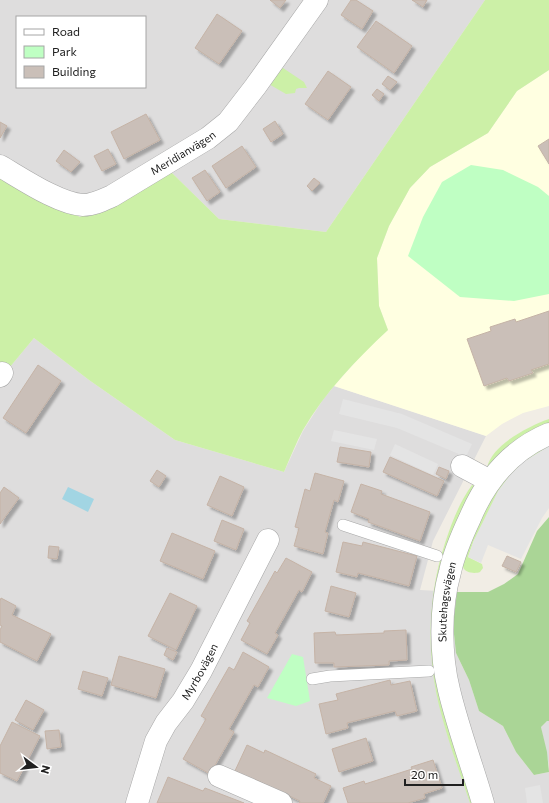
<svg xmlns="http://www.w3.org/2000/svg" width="549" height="803" viewBox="0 0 549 803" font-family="Commissioner,sans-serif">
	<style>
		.residential { fill: #dedddd; fill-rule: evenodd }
		.education { fill: #ffffe1 }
		.grass { fill: #ccf0a7 }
		.forest { fill: #aad596 }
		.park { fill: #bfffc3 }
		.parking { fill: #e4e4e4 }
		.water { fill: #a2d5e3 }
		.building { fill: #cabfb8; stroke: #c5b3a6; filter: url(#shadow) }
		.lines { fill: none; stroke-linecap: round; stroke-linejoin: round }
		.service-casing { stroke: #a7a7a7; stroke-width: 12 }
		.minor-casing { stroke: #a7a7a7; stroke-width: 23 }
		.service { stroke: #fff; stroke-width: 11 }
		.minor { stroke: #fff; stroke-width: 22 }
		.labels { text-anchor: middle; stroke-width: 3.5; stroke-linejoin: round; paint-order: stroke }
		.street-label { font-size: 11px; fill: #202020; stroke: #fff }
	</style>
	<defs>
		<filter id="shadow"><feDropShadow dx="3.5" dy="3.5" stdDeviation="1" flood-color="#0004"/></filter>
	</defs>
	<rect width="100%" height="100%" fill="#f1ede5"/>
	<g class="residential">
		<path d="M0 0H485L326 232 219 219 170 171 80 217 0 174ZM17 17H145V87H17Z"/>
		<polygon points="34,338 89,380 175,440 284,472 303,431 322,401 334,386 486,436 433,541 420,590 457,592 453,625 456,653 469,680 479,711 503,726 516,752 534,775 549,772 549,803 0,803 0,379"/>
		<polygon points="547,721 549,721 549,766 541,727"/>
	</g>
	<polygon class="education" points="549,70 549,406 523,413 502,424 486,436 334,386 367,349 388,330 379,306 377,258 389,226 410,188 430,167 488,133 517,91"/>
	<g class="grass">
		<path d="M485 0H549V70L517 91 488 133 430 167 410 188 389 226 377 258 379 306 388 330C356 360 325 392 303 430 296 443 290 458 284 472L175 440 89 380 34 338 0 379V174L80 217 170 171 219 219 326 232Z"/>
		<polygon points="283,68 304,82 307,88 299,88 296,89 295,93 286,94 267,83 277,69"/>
		<path d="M549 419V425L487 468C491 445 529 426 549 419Z"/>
		<path d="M549 447 474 540 468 557 482 564 483 568 480 572C475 574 465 573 463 567 461 563 463 557 463 553L499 483 532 448Z"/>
		<path d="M472 485 475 486 442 576 476 803H470C460 773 449 744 441 713 426 657 427 598 445 543 452 522 459 503 472 485Z"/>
	</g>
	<polygon class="forest" points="549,517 549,721 547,721 541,727 547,752 549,772 534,775 516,752 503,726 479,711 469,680 456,653 453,625 457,592 488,592 504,584 518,574 537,531"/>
	<g class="park">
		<polygon points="471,165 503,170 538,187 549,196 549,294 514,301 460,297 408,256 423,217 442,182"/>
		<polygon points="292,654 303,657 310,701 296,706 267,698"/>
	</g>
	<g class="parking">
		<polygon points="343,399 402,414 472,444 466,457 397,428 339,414"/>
		<polygon points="334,430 377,439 374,450 331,441"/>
		<polygon points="395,444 438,464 433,475 390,455"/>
		<polygon points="549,446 549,508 542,518 521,559 488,545 481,563 468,557 474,540 498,491 510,475 523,462"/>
		<polygon points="540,785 543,803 527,803 525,788"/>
	</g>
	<polygon class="water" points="68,487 94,499 88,512 62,499"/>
	<g class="building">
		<polygon points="270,0 286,0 280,8"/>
		<polygon points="351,0 356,0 373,11 362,29 341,15"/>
		<polygon points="412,0 427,0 423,7"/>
		<polygon points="217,14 242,31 219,64 195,48"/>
		<polygon points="376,21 412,46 394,73 357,47"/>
		<polygon points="328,71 351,87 328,120 305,104"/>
		<polygon points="388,76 397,82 390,90 382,84"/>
		<polygon points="377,89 384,94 379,101 372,95"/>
		<polygon points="146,114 160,140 124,159 111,132"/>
		<polygon points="275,121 283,134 271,142 263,129"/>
		<polygon points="0,122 7,126 0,138"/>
		<polygon points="549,139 549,164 538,146"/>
		<polygon points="242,146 256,167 226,188 212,166"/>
		<polygon points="108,149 116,164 102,171 94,156"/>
		<polygon points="64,150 80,162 71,172 56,161"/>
		<polygon points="205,170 220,192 207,201 192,178"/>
		<polygon points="314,178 320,183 312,191 307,186"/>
		<polygon points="549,311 549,364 531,370 533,373 509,381 507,378 484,386 467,339 491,331 490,327 515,319 516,322"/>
		<polygon points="38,365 61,381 26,433 3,418"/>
		<polygon points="340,447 371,452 369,467 337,462"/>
		<polygon points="390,457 444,481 437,496 383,472"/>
		<polygon points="439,467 449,471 446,479 436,474"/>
		<polygon points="157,470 166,476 159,487 150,481"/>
		<polygon points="315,473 344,481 338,502 334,500 325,532 328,533 323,554 294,546 299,528 295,527 305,489 310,491"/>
		<polygon points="220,476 244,487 232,516 207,505"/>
		<polygon points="361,484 382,491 381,494 430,512 420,541 368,522 369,519 351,512"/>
		<polygon points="4,487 19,498 0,524 0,493"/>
		<polygon points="222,520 244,529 236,550 214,541"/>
		<polygon points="172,533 215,551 203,579 160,561"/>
		<polygon points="343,542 362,546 363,542 417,556 409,586 358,573 357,577 336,572"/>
		<polygon points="49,546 59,547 57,559 48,558"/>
		<polygon points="507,556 521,562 516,572 502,566"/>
		<polygon points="286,558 312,572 302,592 299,590 275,633 278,635 267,654 241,640 250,623 247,621 275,571 277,573"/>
		<polygon points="331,586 356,593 349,617 325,611"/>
		<polygon points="170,593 197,606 176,650 148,636"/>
		<polygon points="1,598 16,606 12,615 51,634 37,661 0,642 0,630 2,626 0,625 0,601"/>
		<polygon points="406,630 407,660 389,661 389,665 334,667 334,663 315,663 314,633 335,632 336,635 384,633 384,631"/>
		<polygon points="167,648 177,652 173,660 164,655"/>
		<polygon points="243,652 269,667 258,687 254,685 229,729 234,732 210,774 183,759 206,719 201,716 229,667 234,670"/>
		<polygon points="119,656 165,669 156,698 111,685"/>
		<polygon points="83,671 108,678 102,696 78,689"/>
		<polygon points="390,680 391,685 410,681 417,711 397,716 395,711 347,723 348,728 326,734 319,704 338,700 336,694"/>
		<polygon points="26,700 44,710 33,730 15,720"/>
		<polygon points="12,722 40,736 17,781 0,773 0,746"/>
		<polygon points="59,730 61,747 47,749 45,731"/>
		<polygon points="366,738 373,761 339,772 332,749"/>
		<polygon points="247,745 264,753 265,750 316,774 314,778 331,786 323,803 299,803 300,801 254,779 253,782 234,773"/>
		<polygon points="433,760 442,788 424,794 425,798 408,803 348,803 343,788 364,781 365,784 412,769 411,767"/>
		<polygon points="168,777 203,791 205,788 244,803 157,803"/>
	</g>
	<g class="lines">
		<g class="service-casing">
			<g id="service">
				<polyline points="343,525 437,556"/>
				<polyline points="312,679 330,676 429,671"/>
			</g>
		</g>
		<g class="minor-casing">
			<g id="minor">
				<path id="s1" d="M0 166C21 178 59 204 83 205 93 205 103 200 112 196L208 138 228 122 255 87 317 0"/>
				<polyline points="0,376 2,373"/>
				<polyline points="462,466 490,481"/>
				<polyline points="219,776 281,803"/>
				<path id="s2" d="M137 803 156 741 166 723 183 701 201 671 268 540"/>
				<path id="s3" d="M483 803C472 765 458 728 449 690 440 654 440 607 450 572 454 553 462 535 470 518 486 480 511 450 549 434"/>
			</g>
		</g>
		<use href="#service" class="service"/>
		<use href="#minor" class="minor"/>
	</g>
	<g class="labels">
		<g class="street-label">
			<text dy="4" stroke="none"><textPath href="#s1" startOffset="206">Meridianvägen</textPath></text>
			<text dy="4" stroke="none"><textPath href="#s3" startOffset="207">Skutehagsvägen</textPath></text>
			<text dy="4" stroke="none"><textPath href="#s2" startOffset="147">Myrbovägen</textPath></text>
		</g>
	</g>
	<rect x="16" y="16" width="130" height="72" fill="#ffffff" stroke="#a6a6a6"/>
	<rect x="24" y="29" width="20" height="6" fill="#ffffff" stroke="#a6a6a6"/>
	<text x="52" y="36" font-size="12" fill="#202020">Road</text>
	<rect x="24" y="46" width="20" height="12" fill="#bfffc3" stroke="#a6a6a6"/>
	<text x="52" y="56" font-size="12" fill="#202020">Park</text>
	<rect x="24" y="66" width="20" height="12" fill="#cabfb8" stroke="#a6a6a6"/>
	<text x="52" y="76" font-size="12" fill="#202020">Building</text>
	<g transform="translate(36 767) rotate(105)" stroke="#ffffff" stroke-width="3" paint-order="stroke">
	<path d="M0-3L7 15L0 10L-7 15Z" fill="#202020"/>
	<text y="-6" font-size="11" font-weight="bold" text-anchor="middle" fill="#202020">N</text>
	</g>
	<path d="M405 779v6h58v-6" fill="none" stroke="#202020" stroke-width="2"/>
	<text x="411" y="779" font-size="12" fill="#202020" stroke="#ffffff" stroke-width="3" paint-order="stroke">20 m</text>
</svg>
